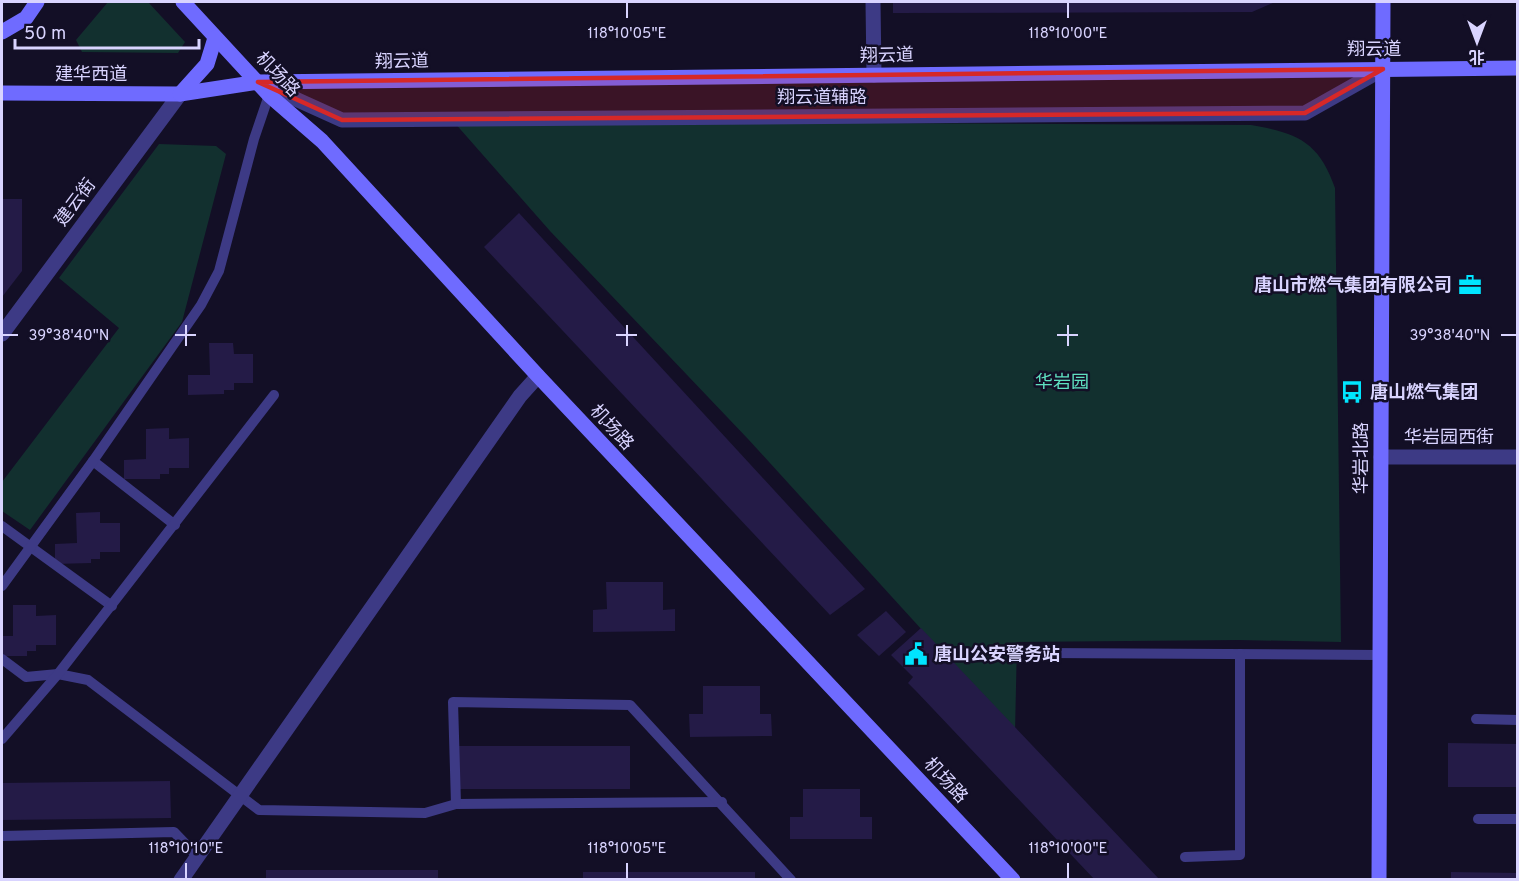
<svg xmlns="http://www.w3.org/2000/svg" width="1519" height="881" viewBox="0 0 1519 881" font-family="Overpass,'Noto Sans SC',sans-serif">
	<style>
		.green { fill: #12302f }
		.building { fill: #241b47 }
		.lines { fill: none; stroke-linecap: round; stroke-linejoin: round }
		.lane { stroke: #3d3a85; stroke-width: 10 }
		.street { stroke: #3d3a85; stroke-width: 15 }
		.secondary { stroke: #6f6bff; stroke-width: 15 }
		.marked { fill: #d62828; fill-opacity: 0.2; stroke: #d62828; stroke-width: 4.5; stroke-linejoin: round }
		.ticks { fill: none; stroke: #d9d4ff; stroke-width: 2 }
		.labels { text-anchor: middle; stroke-width: 5; stroke-linejoin: round; paint-order: stroke }
		.street-label { font-size: 18px; fill: #d9d4ff; stroke: #130f26 }
		.poi-label { font-size: 18px; font-weight: bold; fill: #d9d4ff; stroke: #130f26; text-anchor: start }
		.park-label { font-size: 18px; fill: #5fe0c0; stroke: #130f26 }
		.ticks-label { font-size: 15px; text-anchor: middle; fill: #d9d4ff; stroke: #130f26; stroke-width: 5; stroke-linejoin: round; paint-order: stroke }
	</style>
	<rect width="100%" height="100%" fill="#130f26"/>
	<g class="green">
		<polygon points="108,2 148,2 185,42 178,53 82,52 76,40"/>
		<path d="M453 121 1251 125C1298 133 1319 142 1335 188L1341 642 1239 640 1017 642 1015 732 748 439 550 231Z"/>
		<polygon points="159,144 216,146 226,154 182,322 30,530 2,511 2,482 119,328 59,278"/>
	</g>
	<g class="building">
		<polygon points="893,2 1275,2 1252,12 893,13"/>
		<polygon points="2,199 22,199 22,271 2,297"/>
		<polygon points="519,213 865,589 830,615 484,247"/>
		<polygon points="209,343 233,343 234,354 253,354 253,383 234,383 234,390 224,390 224,394 188,395 188,375 210,375"/>
		<polygon points="169,428 169,439 189,438 189,468 169,468 169,474 160,474 160,479 124,479 124,460 146,459 146,429"/>
		<polygon points="100,512 100,523 120,523 120,552 100,552 100,559 91,559 91,563 55,564 55,544 77,543 76,513"/>
		<polygon points="606,582 663,582 663,610 675,609 675,631 593,632 593,610 607,609"/>
		<polygon points="13,605 36,605 36,616 56,615 56,645 36,645 36,651 27,651 27,656 2,656 2,636 13,636"/>
		<polygon points="886,611 906,632 879,656 857,635"/>
		<polygon points="921,628 1160,880 1095,880 916,691 908,683 913,677 891,655"/>
		<polygon points="703,686 760,686 760,714 771,714 772,736 690,737 689,714 703,714"/>
		<polygon points="1448,743 1518,744 1518,787 1448,787"/>
		<rect x="458" y="746" width="172" height="43"/>
		<polygon points="170,781 171,818 2,820 2,783"/>
		<polygon points="803,789 860,789 860,817 872,817 872,839 790,839 790,817 803,817"/>
		<rect x="266" y="870" width="172" height="10"/>
		<rect x="583" y="872" width="172" height="8"/>
		<polygon points="1451,872 1518,873 1518,880 1451,880"/>
	</g>
	<g class="lines">
		<g class="lane">
			<polyline points="93,461 175,525"/>
			<polyline points="2,526 112,606"/>
			<polyline points="2,586 93,461 201,305 219,271 254,139 269,95"/>
			<polyline points="1045,653 1380,655"/>
			<polyline points="2,659 26,677 58,674 88,680 259,810 425,813 456,804 722,802"/>
			<polyline points="1476,719 1518,720"/>
			<polyline points="2,739 58,674 274,395"/>
			<polyline points="456,804 453,702 630,705 791,880"/>
			<polyline points="1478,819 1518,819"/>
			<polyline points="2,836 174,832 197,856"/>
			<polyline points="1185,857 1240,855 1240,654"/>
		</g>
		<g class="street">
			<polyline points="873,2 874,75"/>
			<polyline points="258,82 342,120 1305,113 1383,69"/>
			<polyline points="2,334 180,94"/>
			<polyline points="1381,457 1518,457"/>
			<polyline points="181,880 520,396 538,376"/>
		</g>
		<g class="secondary">
			<polyline points="183,2 269,95 322,141 538,376 1013,880"/>
			<polyline points="2,32 26,18 37,2"/>
			<polyline points="2,93 180,94 258,82 1518,68"/>
			<polyline points="180,94 207,64 215,38"/>
			<polyline points="1379,880 1383,2"/>
		</g>
	</g>
	<path class="marked" d="M1383 69 1305 113 342 120 258 82Z"/>
	<path class="ticks" d="M627 3V18M1068 3V18M186 325V346M627 325V346M1068 325V346M3 335H18M175 335H196M616 335H637M1057 335H1078M1501 335H1516M186 863V878M627 863V878M1068 863V878"/>
	<defs>
		<g id="office-bare" transform="scale(1.8)"><path d="M-6-3h4V-5.5h4V-3h4V5H-6ZM-1-4.5V-3h2v-1.5ZM-6 0V1H6V0Z" fill="#00e5ff" stroke="#130f26" stroke-width="2.5" paint-order="stroke"/></g>
		<g id="bus-bare" transform="scale(1.8)"><path d="M-5-6H5V4H4V6H2V4H-2V6H-4V4H-5ZM-3.5-4V0h7V-4ZM-3.5 1.2v1.5H-2V1.2ZM2 1.2v1.5H3.5V1.2Z" fill="#00e5ff" stroke="#130f26" stroke-width="2.5" paint-order="stroke"/></g>
		<g id="civic-bare" transform="scale(1.8)"><path d="M-.6-6.5H3V-4.5H.6V-3L4-1V1h2V6H-6V1h2V-1L-.6-3ZM-1.2 2.5V6h2.4V2.5Z" fill="#00e5ff" stroke="#130f26" stroke-width="2.5" paint-order="stroke"/></g>
	</defs>
	<g fill-rule="evenodd">
		<use href="#office-bare" x="1470" y="285"/>
		<use href="#bus-bare" x="1352" y="392"/>
		<use href="#civic-bare" x="916" y="654"/>
	</g>
	<g class="labels">
		<g class="street-label">
			<text x="1374" y="55">翔云道</text>
			<text transform="translate(887 55) rotate(-1)" y="6">翔云道</text>
			<text transform="translate(402 61) rotate(-1)" y="6">翔云道</text>
			<text x="91" y="80">建华西道</text>
			<text transform="translate(278 74) rotate(46)" y="6">机场路</text>
			<text x="822" y="103">翔云道辅路</text>
			<text transform="translate(75 202) rotate(-53)" y="6">建云街</text>
			<text transform="translate(612 427) rotate(47)" y="6">机场路</text>
			<text x="1449" y="443">华岩园西街</text>
			<text transform="translate(1361 458) rotate(-90)" y="6">华岩北路</text>
			<text transform="translate(946 780) rotate(47)" y="6">机场路</text>
		</g>
		<g class="poi-label">
			<text x="1452" y="291" text-anchor="end">唐山市燃气集团有限公司</text>
			<text x="1370" y="398">唐山燃气集团</text>
			<text x="934" y="660">唐山公安警务站</text>
		</g>
		<g class="park-label">
			<text x="1062" y="388">华岩园</text>
		</g>
	</g>
	<g class="ticks-label">
		<text x="627" y="38">118°10'05"E</text>
		<text x="1068" y="38">118°10'00"E</text>
		<text x="1450" y="340">39°38'40"N</text>
		<text x="69" y="340">39°38'40"N</text>
		<text x="186" y="853">118°10'10"E</text>
		<text x="627" y="853">118°10'05"E</text>
		<text x="1068" y="853">118°10'00"E</text>
	</g>
	<rect width="1519" height="881" fill="none" stroke="#d9d4ff" stroke-width="6"/>
	<g transform="translate(1477 42) rotate(180)" stroke="#130f26" stroke-width="4.5" paint-order="stroke">
	<path d="M0-4.5L10 22L0 15L-10 22Z" fill="#d9d4ff"/>
	<text y="-9" font-size="16" font-weight="bold" text-anchor="middle" fill="#d9d4ff">北</text>
	</g>
	<path d="M15 39v9h184v-9" fill="none" stroke="#d9d4ff" stroke-width="3"/>
	<text x="24" y="39" font-size="18" fill="#d9d4ff" stroke="#130f26" stroke-width="4.5" paint-order="stroke">50 m</text>
</svg>
